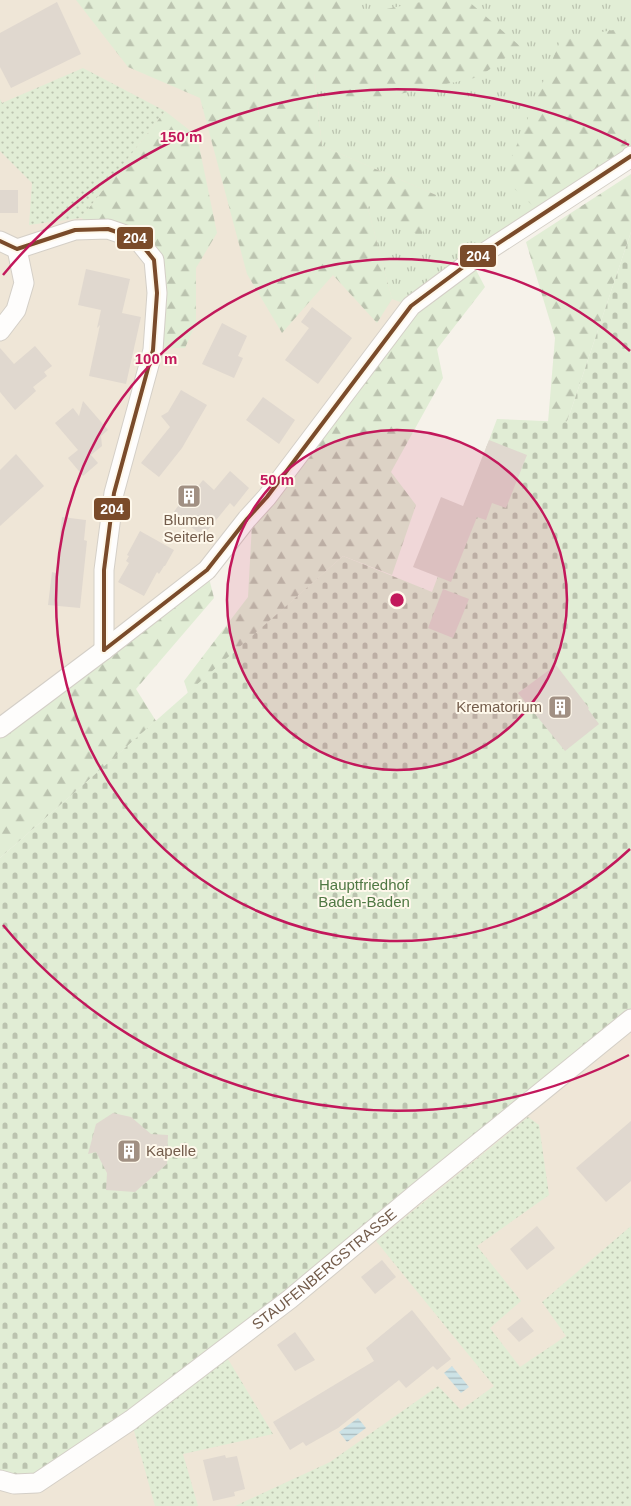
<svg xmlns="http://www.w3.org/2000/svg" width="631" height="1506" viewBox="0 0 631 1506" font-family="Arial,sans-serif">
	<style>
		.residential { fill: #efe6d7 }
		.grass { fill: url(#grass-tufts) }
		.forest { fill: url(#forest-firs) }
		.cemetery { fill: url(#cemetery-stones) }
		.garden { fill: url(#garden-dots) }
		.water { fill: url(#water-rules) }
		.building { fill: #e0d8cf }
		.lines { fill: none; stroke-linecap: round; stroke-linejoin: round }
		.street-casing { stroke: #d4cfc7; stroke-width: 21 }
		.street { stroke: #fefdfc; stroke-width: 19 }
		.bus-1-casing { stroke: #fef8eb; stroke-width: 8 }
		.bus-1 { stroke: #7a4b2a; stroke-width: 4 }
		.ring { fill: none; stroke: #c2185b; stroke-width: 2.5 }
		.labels { text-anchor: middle; stroke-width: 4; stroke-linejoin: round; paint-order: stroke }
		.poi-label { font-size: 15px; fill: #735c4b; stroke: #fef8eb }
		.park-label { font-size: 15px; fill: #4f7843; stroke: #fef8eb }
		.street-label { font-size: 15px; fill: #735c4b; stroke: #fef8eb }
		.centre { fill: #c2185b; stroke: #fef8eb; stroke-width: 2.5 }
		.ring-label { font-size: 15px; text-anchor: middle; font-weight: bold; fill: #c2185b; stroke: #fef8eb; stroke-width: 4; stroke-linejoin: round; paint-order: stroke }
		.line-badge { stroke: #fef8eb; stroke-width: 2 }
		.badge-label { font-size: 14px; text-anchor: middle; font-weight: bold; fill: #fff }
	</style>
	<defs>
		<pattern id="grass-tufts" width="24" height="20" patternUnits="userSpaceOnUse" patternTransform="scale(1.25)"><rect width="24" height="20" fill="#e1edd5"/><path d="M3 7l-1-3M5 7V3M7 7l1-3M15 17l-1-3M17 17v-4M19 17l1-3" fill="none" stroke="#bbc3af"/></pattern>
		<pattern id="forest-firs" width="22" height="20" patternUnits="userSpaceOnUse" patternTransform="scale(1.25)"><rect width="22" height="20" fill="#e1edd5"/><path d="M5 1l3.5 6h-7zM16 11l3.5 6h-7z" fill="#bbc3af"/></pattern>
		<pattern id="cemetery-stones" width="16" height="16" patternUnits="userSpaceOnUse" patternTransform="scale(1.25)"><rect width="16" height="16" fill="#e1edd5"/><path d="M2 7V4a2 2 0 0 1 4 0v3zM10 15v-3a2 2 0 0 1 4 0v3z" fill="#bbc3af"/></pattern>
		<pattern id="garden-dots" width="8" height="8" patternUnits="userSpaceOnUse" patternTransform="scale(1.25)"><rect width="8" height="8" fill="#e1edd5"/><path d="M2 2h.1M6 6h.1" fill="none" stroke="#bbc3af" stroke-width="1.8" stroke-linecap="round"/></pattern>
		<pattern id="water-rules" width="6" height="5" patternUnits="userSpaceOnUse" patternTransform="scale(1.25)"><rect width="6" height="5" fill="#cce2e6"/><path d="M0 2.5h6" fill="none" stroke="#aababc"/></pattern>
	</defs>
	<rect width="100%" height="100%" fill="#f6f2ea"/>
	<g class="residential">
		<polygon points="0,0 631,0 470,262 207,570 0,728"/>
		<polygon points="631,1019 631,1506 0,1506 0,1480"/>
	</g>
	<polygon class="grass" points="256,0 631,0 631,156 411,306 392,299 367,205 436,195 322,146 314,73"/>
	<g class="forest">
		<polygon points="76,0 348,0 362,14 430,0 467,0 521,47 479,77 353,104 314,74 322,146 436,195 421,237 367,205 392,299 377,323 333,275 282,333 247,274 200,98 128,67"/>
		<polygon points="625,28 631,49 631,132 623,152 535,208 503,178 561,39"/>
		<polygon points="165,111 197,136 217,233 196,268 196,323 185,348 158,348 160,256 81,218"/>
		<polygon points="631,174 631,232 567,422 548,422 555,338 526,242"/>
		<polygon points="475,268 485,287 437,349 443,378 391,472 416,505 392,575 343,556 188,693 184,681 248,597 252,524 286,489 417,306"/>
		<polygon points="207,570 214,598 136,689 156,721 0,858 0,728"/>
	</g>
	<polygon class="cemetery" points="631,232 631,1019 462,1157 37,1483 0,1480 0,858 343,556 432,592 497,419 567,422"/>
	<g class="garden">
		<polygon points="83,68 165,111 81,218 29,225 32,183 0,151 0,99 2,103"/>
		<polygon points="528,1117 539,1125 549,1195 477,1246 521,1301 490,1328 520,1367 566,1336 542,1302 631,1226 631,1506 235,1506 330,1462 438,1386 461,1410 494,1386 376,1241"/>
		<polygon points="222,1349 273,1434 183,1454 198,1506 155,1506 131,1420"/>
	</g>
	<g class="water">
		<polygon points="452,1366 469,1387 461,1393 444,1373"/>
		<polygon points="358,1418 366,1428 347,1442 339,1432"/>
	</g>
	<g class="building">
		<polygon points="57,2 81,54 11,88 0,67 0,33"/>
		<rect x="0" y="190" width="18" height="23"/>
		<polygon points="86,269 130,279 122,313 141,317 126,384 89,376 100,325 97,328 101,310 78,305"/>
		<polygon points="312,307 352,338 318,384 285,360 309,328 301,322"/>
		<polygon points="222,323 247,336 238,356 243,358 234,378 202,364"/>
		<polygon points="35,346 52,366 44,372 47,376 33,387 36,391 15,410 0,392 0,348 14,364"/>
		<polygon points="181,390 207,405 182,448 159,477 141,463 170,427 161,416 168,412"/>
		<polygon points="263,397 295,420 279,444 246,420"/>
		<polygon points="83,401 108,430 101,436 102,446 91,455 98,463 83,476 68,458 78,450 55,423 73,408 79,416"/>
		<polygon points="489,440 527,455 506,508 492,503 486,520 477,517 451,582 413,567 441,497 463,506"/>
		<polygon points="16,454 44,486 0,526 0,470"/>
		<polygon points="230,471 249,488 234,507 230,503 203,536 173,513 192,487 195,490 203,480 214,490"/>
		<polygon points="62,517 86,520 84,540 87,541 80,608 48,605 52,572 56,573"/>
		<polygon points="140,531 174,550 165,566 164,566 159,574 157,572 144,596 118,582 129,563 126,561 129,556 127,555"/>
		<polygon points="443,589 469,599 453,638 428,628"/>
		<polygon points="556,665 589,708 588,709 599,724 565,751 518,693"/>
		<polygon points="113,1113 131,1117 151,1134 168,1135 167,1164 135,1192 106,1190 107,1173 96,1152 88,1154 96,1124"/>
		<polygon points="631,1121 631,1181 606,1202 576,1168"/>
		<polygon points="537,1226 555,1248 527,1270 510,1249"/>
		<polygon points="382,1260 396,1277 375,1294 361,1277"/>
		<polygon points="412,1310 451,1359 437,1370 433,1366 406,1388 399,1380 338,1428 306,1446 303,1442 290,1450 273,1422 374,1361 366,1348"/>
		<polygon points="522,1317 534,1331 519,1342 507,1329"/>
		<polygon points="295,1332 315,1360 295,1371 277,1345"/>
		<polygon points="225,1455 226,1458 237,1456 245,1489 234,1492 235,1496 213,1501 203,1460"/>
	</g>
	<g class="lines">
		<g class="street-casing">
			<g id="street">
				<polyline points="0,241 17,249 75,230 108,229 137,239 154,260 157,293 153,350 114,493 104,570 104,650"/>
				<polyline points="0,331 16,310 24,283 17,249"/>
				<polyline points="0,728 104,650 207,570 247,519 267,497 411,306 470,262 630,158 631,156"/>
				<path id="s1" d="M0 1480 14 1484 37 1483 131 1420 290 1299 417 1193 443 1172 631 1019"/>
			</g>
		</g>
		<use href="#street" class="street"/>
		<g class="bus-1-casing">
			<g id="bus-1">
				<polyline points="0,241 17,249 75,230 108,229 137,239 154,260 157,293 153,350 114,493 104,570 104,650"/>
				<polyline points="104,650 207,570 247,519 267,497 411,306 470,262 631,156"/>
			</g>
		</g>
		<use href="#bus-1" class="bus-1"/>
	</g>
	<circle cx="397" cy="600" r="170" fill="#c2185b" fill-opacity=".12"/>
	<g class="ring">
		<circle cx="397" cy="600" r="170"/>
		<path d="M630 849A341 341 0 1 1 630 351"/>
		<path d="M629 1055A511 511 0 0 1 3 925M3 275A511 511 0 0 1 629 145"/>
	</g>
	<defs>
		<g id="building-square" transform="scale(1.25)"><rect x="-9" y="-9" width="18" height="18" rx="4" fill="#a19083" stroke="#fef8eb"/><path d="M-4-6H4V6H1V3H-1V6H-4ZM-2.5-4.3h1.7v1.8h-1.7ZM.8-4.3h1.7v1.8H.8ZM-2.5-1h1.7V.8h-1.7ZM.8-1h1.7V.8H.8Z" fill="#fff"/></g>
	</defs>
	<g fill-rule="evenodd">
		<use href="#building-square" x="189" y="496"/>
		<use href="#building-square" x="560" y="707"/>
		<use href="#building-square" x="129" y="1151"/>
	</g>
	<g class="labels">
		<g class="poi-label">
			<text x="189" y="525">Blumen<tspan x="189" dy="17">Seiterle</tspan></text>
			<text x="542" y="712" text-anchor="end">Krematorium</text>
			<text x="146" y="1156" text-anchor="start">Kapelle</text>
		</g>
		<g class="park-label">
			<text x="364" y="890">Hauptfriedhof<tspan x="364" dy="17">Baden-Baden</tspan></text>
		</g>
		<g class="street-label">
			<text dy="5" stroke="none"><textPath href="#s1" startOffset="396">STAUFENBERGSTRASSE</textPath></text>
		</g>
	</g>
	<circle cx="397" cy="600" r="8" class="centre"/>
	<g class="ring-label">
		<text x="181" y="142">150 m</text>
		<text x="156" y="364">100 m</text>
		<text x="277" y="485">50 m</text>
	</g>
	<g class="line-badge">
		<rect x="116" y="226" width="38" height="24" rx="5" fill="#7a4b2a"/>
		<rect x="459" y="244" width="38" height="24" rx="5" fill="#7a4b2a"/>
		<rect x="93" y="497" width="38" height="24" rx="5" fill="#7a4b2a"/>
	</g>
	<g class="badge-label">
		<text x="135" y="243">204</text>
		<text x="478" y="261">204</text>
		<text x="112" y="514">204</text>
	</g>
</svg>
